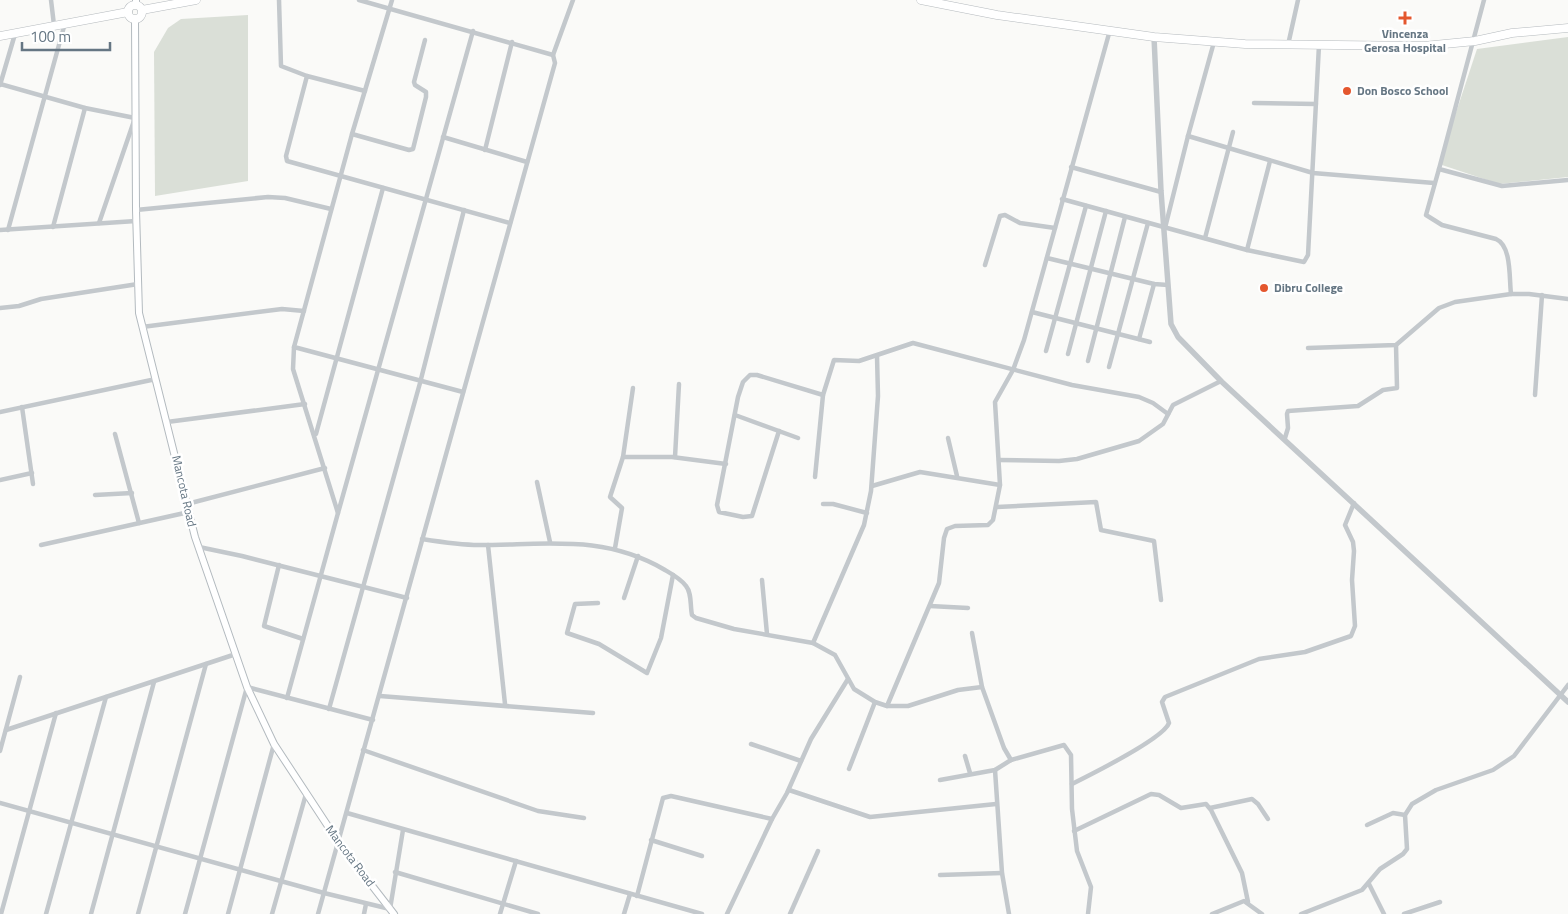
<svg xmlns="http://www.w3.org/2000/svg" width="1568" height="914" viewBox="0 0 1568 914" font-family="'Titillium Web',sans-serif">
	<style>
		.green { fill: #dadfd7 }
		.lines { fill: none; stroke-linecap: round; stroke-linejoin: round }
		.secondary-casing { stroke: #b3babf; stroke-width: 8 }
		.primary-casing { stroke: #b5babe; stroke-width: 9 }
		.minor { stroke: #c3c8cc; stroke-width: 4.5 }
		.tertiary { stroke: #c3c8cc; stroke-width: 5.5 }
		.secondary { stroke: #fff; stroke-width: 6 }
		.primary { stroke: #fff; stroke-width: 8 }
		.poi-dot { fill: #e4572e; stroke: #fff; stroke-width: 2 }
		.labels { text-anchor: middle; stroke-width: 5; stroke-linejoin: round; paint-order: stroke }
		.poi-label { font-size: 12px; font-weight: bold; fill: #657683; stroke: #fff; text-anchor: start }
		.street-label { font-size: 12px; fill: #657683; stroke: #fff }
	</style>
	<rect width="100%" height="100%" fill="#fafaf8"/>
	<g class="green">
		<polygon points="248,15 248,181 155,196 154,52 168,28 181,19"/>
		<polygon points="1568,37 1568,177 1499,184 1439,164 1477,49"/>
	</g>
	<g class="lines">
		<g class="secondary-casing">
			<g id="secondary">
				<polyline points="136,0 136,5"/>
				<polyline points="135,19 136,210 139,313 195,537 247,687 274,744 339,843 394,914"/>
			</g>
		</g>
		<g class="primary-casing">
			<g id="primary">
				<polyline points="921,0 997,15 1154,37 1245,44 1424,46 1475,41 1512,33 1568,28"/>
				<circle cx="135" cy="12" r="7"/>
				<polyline points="142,10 196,0"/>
				<polyline points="0,36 128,12"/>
			</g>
		</g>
		<g class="minor">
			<polyline points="51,0 54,25"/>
			<polyline points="279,0 281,66 307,76"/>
			<polyline points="359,0 553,55"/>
			<polyline points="392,0 352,134 294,347 463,392"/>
			<polyline points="1484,0 1439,169 1502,186 1568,180"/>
			<polyline points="1288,45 1298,0"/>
			<polyline points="0,84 85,108 135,118 99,223"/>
			<polyline points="0,85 15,34"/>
			<polyline points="365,91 307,76 286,156 287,161 510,223"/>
			<polyline points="1254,103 1316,104"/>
			<polyline points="352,134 409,150 413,149 426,97 426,92 415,85 414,82 425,40"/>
			<polyline points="1188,136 1313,173 1434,183"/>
			<polyline points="443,137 527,162"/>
			<polyline points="485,150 512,42"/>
			<polyline points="1071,167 1161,192"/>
			<path d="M1439 169 1426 215 1442 225 1496 239C1512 246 1509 279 1511 294"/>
			<polyline points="1062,199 1247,250 1304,262 1308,255 1319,45"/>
			<polyline points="136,210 268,197 285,198 331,209"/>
			<polyline points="53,227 85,108"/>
			<polyline points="1165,228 1188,136 1214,42"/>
			<polyline points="0,230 136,221"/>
			<polyline points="8,230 65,23"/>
			<polyline points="1205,238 1233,132"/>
			<polyline points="1247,250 1270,161"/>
			<polyline points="1047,258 1154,284 1168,285"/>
			<polyline points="985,265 1000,216 1005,215 1020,223 1055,228"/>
			<polyline points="0,308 19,306 41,299 138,284"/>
			<polyline points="1032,312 1150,342"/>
			<polyline points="142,327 282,309 304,311"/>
			<polyline points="1139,339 1154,284"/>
			<polyline points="1308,348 1396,345 1439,308 1455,302 1511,294 1529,294 1568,299"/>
			<polyline points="1046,351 1086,206"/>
			<polyline points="1068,354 1106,211"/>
			<polyline points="1088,361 1125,217"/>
			<polyline points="1109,367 1148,223"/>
			<polyline points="1535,395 1542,295"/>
			<polyline points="22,407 33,484"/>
			<polyline points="0,412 156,379"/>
			<polyline points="735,415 798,438"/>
			<polyline points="167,422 305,404"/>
			<polyline points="779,431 752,516 743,517 719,512 717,505 738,397 743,382 750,375 757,375 823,395 834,360 859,361 913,343 1072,385 1139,397 1153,403 1168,414"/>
			<polyline points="115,434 139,523"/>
			<polyline points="316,434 383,188"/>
			<polyline points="948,438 957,476"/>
			<polyline points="1285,438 1288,428 1287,414 1288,411 1358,406 1383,390 1397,388 1396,345"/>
			<polyline points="623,457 633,388"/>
			<polyline points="675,457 679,384"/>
			<polyline points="999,460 1059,461 1077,459 1139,441 1163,424 1173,405 1221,381"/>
			<polyline points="815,477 823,395"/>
			<polyline points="0,480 32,473"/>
			<polyline points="537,482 550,542"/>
			<polyline points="872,486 920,472 1000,485"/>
			<polyline points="95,495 132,493"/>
			<polyline points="187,504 325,468"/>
			<polyline points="823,504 833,504 867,513"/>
			<polyline points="997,507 1096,502 1101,530 1154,541 1161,600"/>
			<polyline points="338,513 473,31"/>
			<path d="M422 539C441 542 460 545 479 545 546 545 604 534 665 570 672 574 681 579 686 586 692 593 690 606 692 615L696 618 734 629 813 643 835 655 854 689 875 702 887 706H908L958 690 982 687 1004 748 1011 760 1064 745 1071 755 1072 809 1077 851 1091 887 1088 914"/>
			<polyline points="41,545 189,512"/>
			<polyline points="488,545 505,704"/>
			<polyline points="199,547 242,556 407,598"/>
			<polyline points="615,548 622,508 610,497 623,457 672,457 726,464"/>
			<polyline points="279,565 264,626 303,639"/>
			<polyline points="762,580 767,634"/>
			<polyline points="624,598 638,556"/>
			<polyline points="598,603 575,604 567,633 599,644 647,673 661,638 673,575"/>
			<polyline points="930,606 968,608"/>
			<polyline points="972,633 982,687"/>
			<polyline points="813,643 864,525 871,491 878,396 877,356"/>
			<polyline points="380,696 593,713"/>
			<polyline points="287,698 338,513 293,369 294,347"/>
			<polyline points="887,706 939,583 944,538 947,529 955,526 988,525 993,520 1000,485 995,402 1013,370 1024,340 1110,30"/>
			<polyline points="329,709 420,383 464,210"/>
			<polyline points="6,730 236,654"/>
			<polyline points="751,744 801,761"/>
			<polyline points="363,750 538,811 584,818"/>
			<polyline points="0,751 20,677"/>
			<polyline points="965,756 970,773"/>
			<polyline points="849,769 875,702"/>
			<polyline points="995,770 1002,873 1009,914"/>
			<polyline points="940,780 995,770 1011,760"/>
			<path d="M1072 784C1090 775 1164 738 1169 723L1162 702 1165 697 1259 659 1305 652 1351 636 1355 626 1352 580 1354 551 1353 542 1345 525 1354 503"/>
			<polyline points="789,790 870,817 996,804"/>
			<polyline points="0,803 324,893 390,909 403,830"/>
			<polyline points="1210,808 1252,799 1258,804 1268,819"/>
			<polyline points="347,813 702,914"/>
			<polyline points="1367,825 1393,813 1405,815"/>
			<polyline points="1074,831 1151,794 1159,795 1181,808 1206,804 1211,810 1242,873 1248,902"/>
			<polyline points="651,840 702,856"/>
			<polyline points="395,872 538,914"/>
			<polyline points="940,875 1002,873"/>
			<polyline points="1369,884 1384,914"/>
			<polyline points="637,896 663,798 671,796 772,819"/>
			<polyline points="1,914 56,713"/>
			<polyline points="46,914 106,697"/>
			<polyline points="91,914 154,682"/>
			<polyline points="138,914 206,664"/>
			<polyline points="185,914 247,687 373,720"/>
			<polyline points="228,914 274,744"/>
			<polyline points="272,914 306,794"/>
			<polyline points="318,914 555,63 553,55 573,0"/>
			<polyline points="364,914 366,904"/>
			<polyline points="500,914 516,861"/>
			<polyline points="624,914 630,894"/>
			<polyline points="727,914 772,819 787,793 811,739 848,679"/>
			<polyline points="790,914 818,851"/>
			<polyline points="1212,914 1244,901 1262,914"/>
			<polyline points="1301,914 1362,890 1380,869 1403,854 1407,849 1405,815 1412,804 1436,790 1493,770 1514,756 1568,685"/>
			<polyline points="1404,914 1440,902"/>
		</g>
		<polyline class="tertiary" points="1154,37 1161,191 1171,324 1178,337 1222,382 1568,702"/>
		<use href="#secondary" class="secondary"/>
		<use href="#primary" class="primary"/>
	</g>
	<g class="poi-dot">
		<path d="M1402.5 10.5h5v5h5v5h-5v5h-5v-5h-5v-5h5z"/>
		<circle cx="1347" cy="91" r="5"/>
		<circle cx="1264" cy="288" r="5"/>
	</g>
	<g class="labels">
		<g class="poi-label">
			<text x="1405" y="38" text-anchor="middle">Vincenza<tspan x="1405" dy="14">Gerosa Hospital</tspan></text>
			<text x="1357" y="95">Don Bosco School</text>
			<text x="1274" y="292">Dibru College</text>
		</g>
		<g class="street-label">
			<text transform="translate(184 491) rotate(77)" y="4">Mancota Road</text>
			<text transform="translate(350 856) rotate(53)" y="4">Mancota Road</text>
		</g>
	</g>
	<path d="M22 42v8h88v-8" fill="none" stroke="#657683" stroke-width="2.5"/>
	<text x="30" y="42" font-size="15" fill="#657683" stroke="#ffffff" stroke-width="4" paint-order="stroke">100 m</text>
</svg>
